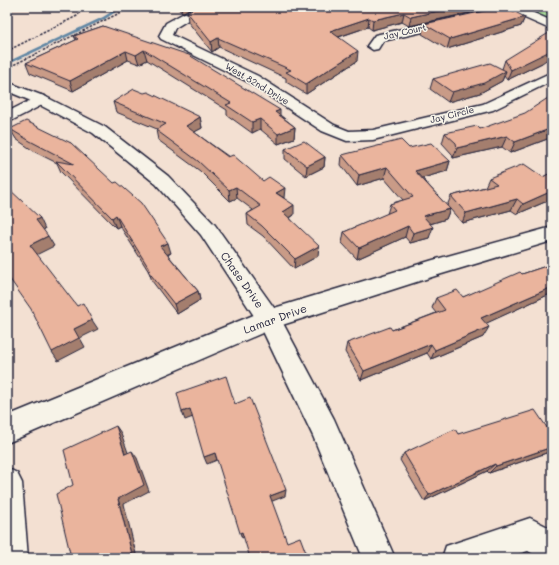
<svg xmlns="http://www.w3.org/2000/svg" width="559" height="565" viewBox="0 0 559 565" font-family="Mali,sans-serif">
	<style>
		.green { fill: #a9d999; stroke: #667e6a }
		.lines { fill: none; stroke-linecap: round; stroke-linejoin: round }
		.stream { fill: #6086a4; fill-rule: evenodd }
		.minor-casing { stroke: #22223b; stroke-width: 3 }
		.tertiary-casing { stroke: #22223b; stroke-width: 3 }
		.path { stroke: #22223b; stroke-width: 1.5; stroke-dasharray: 2.5 1.5; stroke-linecap: butt }
		.minor { fill: #f7f3e8; fill-rule: evenodd }
		.tertiary { fill: #f7f3e8; fill-rule: evenodd }
		.wall { fill: #c99b87; stroke: #22223b }
		.shaded-wall { fill: #a47e6e; stroke: #22223b }
		.building { fill: #eab49d; stroke: #22223b }
		.labels { text-anchor: middle; stroke-width: 3; stroke-linejoin: round; paint-order: stroke }
		.far-street-label { font-size: 9px; fill: #22223b; stroke: #f7f3e8 }
		.street-label { font-size: 11px; fill: #22223b; stroke: #f7f3e8 }
	</style>
	<rect width="100%" height="100%" fill="#f3e0d2"/>
	<filter id="ink" filterUnits="userSpaceOnUse"><feTurbulence type="fractalNoise" baseFrequency=".025" numOctaves="2"/><feDisplacementMap in="SourceGraphic" scale="8" xChannelSelector="R" yChannelSelector="G"/><feConvolveMatrix kernelMatrix="1 2 1 2 8 2 1 2 1" color-interpolation-filters="sRGB"/></filter>
	<g filter="url(#ink)">
		<polygon class="green" points="522,7 552,7 552,20"/>
		<g class="lines">
			<polygon class="stream" points="119,7 123,7 105,19 9,64 7,64 7,62 103,17"/>
			<g class="minor-casing">
				<g id="minor">
					<polygon points="195,7 209,7 175,28 172,35 258,76 334,125 349,131 373,130 483,104 552,72 552,81 493,110 373,140 347,141 322,131 248,82 161,39 159,36 166,23"/>
					<polygon points="501,7 520,7 552,21 552,30 511,12 383,41 378,49 373,50 367,46 375,35"/>
					<polygon points="41,95 46,97 49,100 46,103 7,123 7,112"/>
					<polygon points="552,227 552,241 435,276 276,327 7,443 7,416 261,312 433,260"/>
					<polygon points="7,468 17,473 22,483 28,558 7,558"/>
					<polygon points="530,518 552,529 552,558 540,558 528,551 506,558 442,558 446,546"/>
				</g>
			</g>
			<g class="tertiary-casing">
				<polygon id="tertiary" points="7,82 46,97 105,127 168,176 215,225 277,312 334,419 395,558 363,558 313,436 260,325 201,235 156,184 93,133 36,103 7,91"/>
			</g>
			<g class="path">
				<polyline points="7,51 77,16 83,9 82,7"/>
				<polyline points="7,68 132,7"/>
			</g>
			<use href="#minor" class="minor"/>
			<use href="#tertiary" class="tertiary"/>
		</g>
		<g class="wall">
			<polygon points="177,7 192,7 182,13"/>
			<polygon points="487,9 409,26 402,22 372,30 368,27 339,37 357,61 306,94 286,82 286,78 219,47 212,52 188,22 187,12"/>
			<polygon points="525,17 521,26 447,49 422,34 424,24"/>
			<polygon points="103,26 280,115 295,127 294,138 278,144 260,129 252,133 227,115 227,110 147,60 139,64 128,60 73,91 30,73 26,63 76,40 74,36"/>
			<polygon points="505,60 542,63 507,80 504,76 502,81 480,93 448,102 430,89 433,79 502,69"/>
			<polygon points="113,102 200,117 202,128 194,132 263,181 284,198 294,215 290,218 318,256 294,269 263,236 248,225 247,214 253,210 237,198 230,201 200,171 158,140 156,130 157,129 116,112"/>
			<polygon points="10,129 71,143 171,253 168,255 198,291 200,300 177,314 152,281 149,272 120,226 116,228 61,172 57,163 35,152 16,139"/>
			<polygon points="480,129 550,138 510,153 502,147 453,158 452,154 442,143 445,133"/>
			<polygon points="409,148 450,161 447,171 422,178 447,206 451,196 485,187 489,178 543,177 552,172 552,199 517,214 511,210 462,223 450,209 446,219 430,224 429,238 410,243 405,237 357,259 342,243 344,232 387,214 390,204 403,200 384,178 357,186 341,165 342,155"/>
			<polygon points="285,149 325,157 324,167 306,176 285,159"/>
			<polygon points="552,264 552,297 550,294 486,323 483,337 431,359 427,353 361,380 345,352 347,343 392,330 436,313 432,308 436,298 463,297 522,274"/>
			<polygon points="458,434 549,452 489,473 487,471 424,501 400,460 404,453"/>
		</g>
		<g class="shaded-wall">
			<polygon points="181,7 192,7 182,13"/>
			<polygon points="456,7 487,7 487,9 409,26 411,17"/>
			<polygon points="404,13 402,22 372,30 373,20"/>
			<polygon points="525,17 521,26 447,49 450,39"/>
			<polygon points="369,18 368,27 329,40 330,31"/>
			<polygon points="218,38 219,47 212,52 211,42"/>
			<polygon points="552,49 552,56 542,63 507,80 511,70"/>
			<polygon points="144,50 147,60 139,64 136,55"/>
			<polygon points="126,51 128,60 73,91 70,81"/>
			<polygon points="358,51 357,61 306,94 306,84"/>
			<polygon points="506,71 502,81 480,93 448,102 452,92"/>
			<polygon points="280,110 280,120 275,112"/>
			<polygon points="200,117 202,128 187,136 186,126"/>
			<polygon points="260,119 260,129 252,133 252,122"/>
			<polygon points="295,127 294,138 278,144 278,134"/>
			<polygon points="552,128 552,136 550,138 510,153 515,142"/>
			<polygon points="507,136 502,147 453,158 457,148"/>
			<polygon points="325,157 324,167 306,176 307,166"/>
			<polygon points="450,161 447,171 412,181 415,171"/>
			<polygon points="387,167 384,178 357,186 359,175"/>
			<polygon points="236,187 237,198 230,201 229,190"/>
			<polygon points="285,188 284,198 276,193"/>
			<polygon points="552,191 552,199 517,214 523,204"/>
			<polygon points="517,199 511,210 462,223 466,213"/>
			<polygon points="294,205 294,215 283,222 283,212"/>
			<polygon points="450,209 446,219 420,227 423,216"/>
			<polygon points="116,215 120,226 116,228 112,218"/>
			<polygon points="40,218 45,229 42,231 36,220"/>
			<polygon points="408,226 405,237 357,259 359,248"/>
			<polygon points="433,227 429,238 410,243 413,233"/>
			<polygon points="48,236 54,246 36,255 30,245"/>
			<polygon points="168,243 171,253 163,256 160,246"/>
			<polygon points="319,246 318,256 294,269 295,259"/>
			<polygon points="552,287 552,291 550,294 476,328 481,318"/>
			<polygon points="198,291 200,300 177,314 174,304"/>
			<polygon points="92,320 98,329 80,338 85,347 58,361 52,352 74,329"/>
			<polygon points="489,327 483,337 431,359 435,350"/>
			<polygon points="431,344 427,353 361,380 364,371"/>
			<polygon points="190,409 193,417 185,420 182,412"/>
			<polygon points="116,426 121,433 131,461 125,454"/>
			<polygon points="552,447 552,450 549,452 489,473 496,466"/>
			<polygon points="132,451 137,458 149,491 124,504 137,558 133,558 118,499"/>
			<polygon points="215,453 217,460 207,464 204,457"/>
			<polygon points="495,464 487,471 424,501 429,495"/>
			<polygon points="286,490 285,496 270,502 270,496"/>
			<polygon points="242,532 244,537 242,538 240,533"/>
		</g>
		<g class="building">
			<polygon points="196,7 456,7 411,17 404,13 373,20 369,18 330,31 358,51 306,84 286,72 291,70 218,38 211,42 187,12"/>
			<polygon points="503,7 505,7 525,17 450,39 424,24"/>
			<polygon points="103,26 189,55 280,110 275,112 295,127 278,134 260,119 252,122 226,105 231,103 144,50 136,55 126,51 70,81 26,63 78,39 74,36"/>
			<polygon points="552,31 552,49 546,53 511,70 505,60"/>
			<polygon points="490,63 506,71 484,83 452,92 433,79"/>
			<polygon points="134,89 144,93 148,92 200,117 186,126 228,157 233,155 263,181 269,177 285,188 276,193 294,205 283,212 319,246 295,259 262,226 247,214 261,206 236,187 229,190 198,161 156,130 166,124 113,102"/>
			<polygon points="551,96 552,97 552,128 515,142 507,136 457,148 456,143 445,133 477,126 480,129 525,113"/>
			<polygon points="26,121 71,143 114,183 117,182 141,203 168,243 160,246 198,291 174,304 148,271 150,270 116,215 112,218 56,161 74,164 30,141 10,129"/>
			<polygon points="401,140 409,148 431,143 450,161 415,171 450,209 423,216 433,227 413,233 408,226 359,248 344,232 395,210 390,204 413,197 387,167 359,175 342,155"/>
			<polygon points="304,141 325,157 307,166 285,149"/>
			<polygon points="524,164 543,177 552,172 552,191 523,204 517,199 466,213 451,196 497,184 489,178"/>
			<polygon points="7,187 40,218 36,220 48,236 30,245 77,306 83,303 92,320 74,329 79,338 52,352 31,309 7,275 7,267 8,267 7,265"/>
			<polygon points="552,264 552,287 481,318 489,327 435,350 431,344 364,371 347,343 390,327 392,330 445,310 436,298 457,290 463,297 520,272 522,274"/>
			<polygon points="226,376 235,404 250,398 286,490 270,496 287,542 300,537 308,558 250,558 242,532 240,533 215,453 204,457 190,409 182,412 177,393"/>
			<polygon points="535,410 552,435 552,447 496,466 495,464 429,495 404,453 455,429 458,434"/>
			<polygon points="116,426 125,454 132,451 144,485 118,499 133,558 69,558 68,554 70,553 56,494 73,485 64,450"/>
		</g>
	</g>
	<g class="labels">
		<g class="far-street-label">
			<text transform="translate(405 32) rotate(-13)" y="3">Jay Court</text>
			<text transform="translate(257 84) rotate(31)" y="3">West 82nd Drive</text>
			<text transform="translate(452 115) rotate(-14)" y="3">Jay Circle</text>
		</g>
		<g class="street-label">
			<text transform="translate(242 280) rotate(55)" y="4">Chase Drive</text>
			<text transform="translate(275 319) rotate(-20)" y="4">Lamar Drive</text>
		</g>
	</g>
	<rect width="559" height="565" fill="none" stroke="#f7f3e8" stroke-width="24"/>
	<rect x="12" y="12" width="535" height="541" fill="none" stroke="#22223b" stroke-width="1.5" filter="url(#ink)"/>
</svg>
